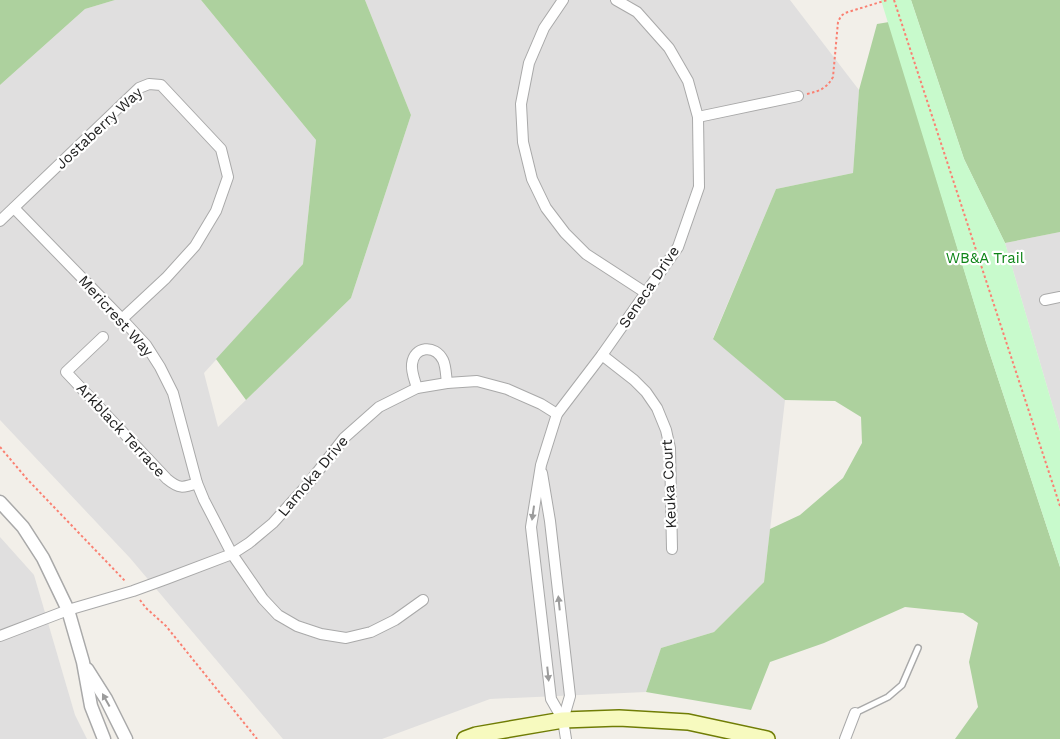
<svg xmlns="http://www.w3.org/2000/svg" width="1060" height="739" viewBox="0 0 1060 739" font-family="'Work Sans',sans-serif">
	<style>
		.residential { fill: #e0dfdf }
		.forest { fill: #add19e }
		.park { fill: #c8facc }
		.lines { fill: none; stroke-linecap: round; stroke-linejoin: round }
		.service-casing { stroke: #a9a9a9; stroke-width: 8 }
		.minor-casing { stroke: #a9a9a9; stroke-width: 12 }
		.tertiary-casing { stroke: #a9a9a9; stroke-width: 15 }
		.secondary-casing { stroke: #707d05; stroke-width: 18 }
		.path { stroke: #fa8072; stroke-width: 2; stroke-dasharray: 2.5 2.5; stroke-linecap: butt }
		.service { stroke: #fff; stroke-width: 5 }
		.minor { stroke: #fff; stroke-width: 10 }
		.tertiary { stroke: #fff; stroke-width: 12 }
		.secondary { stroke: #f7fabf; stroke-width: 15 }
		.oneway { fill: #9c9c9c }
		.labels { text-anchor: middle; stroke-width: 4.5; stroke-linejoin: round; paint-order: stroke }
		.street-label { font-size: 15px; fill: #222; stroke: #fff }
		.park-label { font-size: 15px; fill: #0c8416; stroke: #fff }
	</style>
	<rect width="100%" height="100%" fill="#f2efe9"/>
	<g class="residential">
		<polygon points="115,0 201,0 316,140 303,264 204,373 218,427 351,298 411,115 365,0 790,0 859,90 853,173 776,189 713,338 785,400 764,582 714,632 661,648 646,692 490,699 382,739 283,739 130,558 0,420 0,85 85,9"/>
		<polygon points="1060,232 1060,431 1005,243"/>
		<polygon points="0,537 34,575 75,715 87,739 0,739"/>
	</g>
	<g class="forest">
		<polygon points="0,0 115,0 85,9 0,85"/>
		<polygon points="201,0 365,0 411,115 351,298 246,400 216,359 303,264 316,140"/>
		<polygon points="911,0 1060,0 1060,232 1005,243 964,159"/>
		<polygon points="889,22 986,342 1060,567 1060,739 955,739 978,707 969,662 978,623 963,613 905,607 824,643 770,662 751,710 646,692 661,648 714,632 764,582 770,529 800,515 843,478 862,443 861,417 835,401 785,400 713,339 776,189 853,173 859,90 877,24"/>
	</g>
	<polygon class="park" points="881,0 911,0 964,159 1005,243 1060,431 1060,567 986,342"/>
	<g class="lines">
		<g class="service-casing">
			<polyline id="service" points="855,713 888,697 902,685 918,648"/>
		</g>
		<g class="minor-casing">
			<g id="minor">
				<polyline points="563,0 544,28 529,63 521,104 523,142 532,179 546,208 565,233 586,254 646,293"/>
				<polyline points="698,117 798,96"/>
				<polyline points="14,208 122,319 146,345 160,367 173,393 197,483 204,500 232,554 263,599 278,615 297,626 321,634 346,638 371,632 395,620 423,600"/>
				<polyline points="0,221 139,88 149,84 161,85 221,149 228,177 216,211 195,246 166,278 122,319"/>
				<polyline points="1045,300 1060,297"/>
				<path d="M103 337 66 372 167 479C179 489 183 488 197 483"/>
				<polyline points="602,355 634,380 646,392 657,408 666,430 670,448 672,549"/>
				<path d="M417 388C415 381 411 372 412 364 414 346 435 344 443 360 446 366 446 376 447 383"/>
				<polyline points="542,473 550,521 570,696 563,720 566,739"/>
				<polyline points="0,636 68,610 133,591 166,579 232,554 249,543 273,523 308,484 344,438 379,407 417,388 447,383 477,381 507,389 541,404 557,414"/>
				<polyline points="563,720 551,699 531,527 541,465 557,414 602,355 678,247 699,187 698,117 688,81 669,48 637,12 616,0"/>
				<polyline points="845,739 855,713"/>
			</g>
		</g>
		<g class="tertiary-casing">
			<g id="tertiary">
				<polyline points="0,502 23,527 43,558 68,610 83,662 91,706 104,739"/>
				<polyline points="87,669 106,699 126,739"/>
			</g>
		</g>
		<g class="secondary-casing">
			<polyline id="secondary" points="465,739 476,735 563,720 619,718 688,722 767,739"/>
		</g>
		<g class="path">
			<polyline points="894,0 1060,506"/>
			<path d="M807 94C820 91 827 88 833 77L838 22 841 16 845 13 887 0"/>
			<polyline points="0,447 27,479 126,582"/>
			<polyline points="140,600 146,608 166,626 257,739"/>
		</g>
		<use href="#service" class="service"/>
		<use href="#minor" class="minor"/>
		<use href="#tertiary" class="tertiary"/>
		<use href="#secondary" class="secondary"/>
	</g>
	<defs><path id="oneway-solid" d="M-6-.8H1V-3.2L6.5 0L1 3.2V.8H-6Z" transform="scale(1.25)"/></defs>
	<g class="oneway">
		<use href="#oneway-solid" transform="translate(533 513) rotate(98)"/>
		<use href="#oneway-solid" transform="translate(559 603) rotate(-96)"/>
		<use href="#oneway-solid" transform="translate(548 674) rotate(84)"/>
		<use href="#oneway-solid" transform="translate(106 700) rotate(-119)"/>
	</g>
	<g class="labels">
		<g class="street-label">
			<text transform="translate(99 128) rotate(-43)" y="5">Jostaberry Way</text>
			<text transform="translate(649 287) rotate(-56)" y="5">Seneca Drive</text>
			<text transform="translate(116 316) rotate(48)" y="5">Mericrest Way</text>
			<text transform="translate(121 430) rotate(47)" y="5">Arkblack Terrace</text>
			<text transform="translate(313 476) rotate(-50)" y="5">Lamoka Drive</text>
			<text transform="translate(669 484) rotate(-93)" y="5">Keuka Court</text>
		</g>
		<g class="park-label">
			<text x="985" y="263">WB&amp;A Trail</text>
		</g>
	</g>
</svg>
